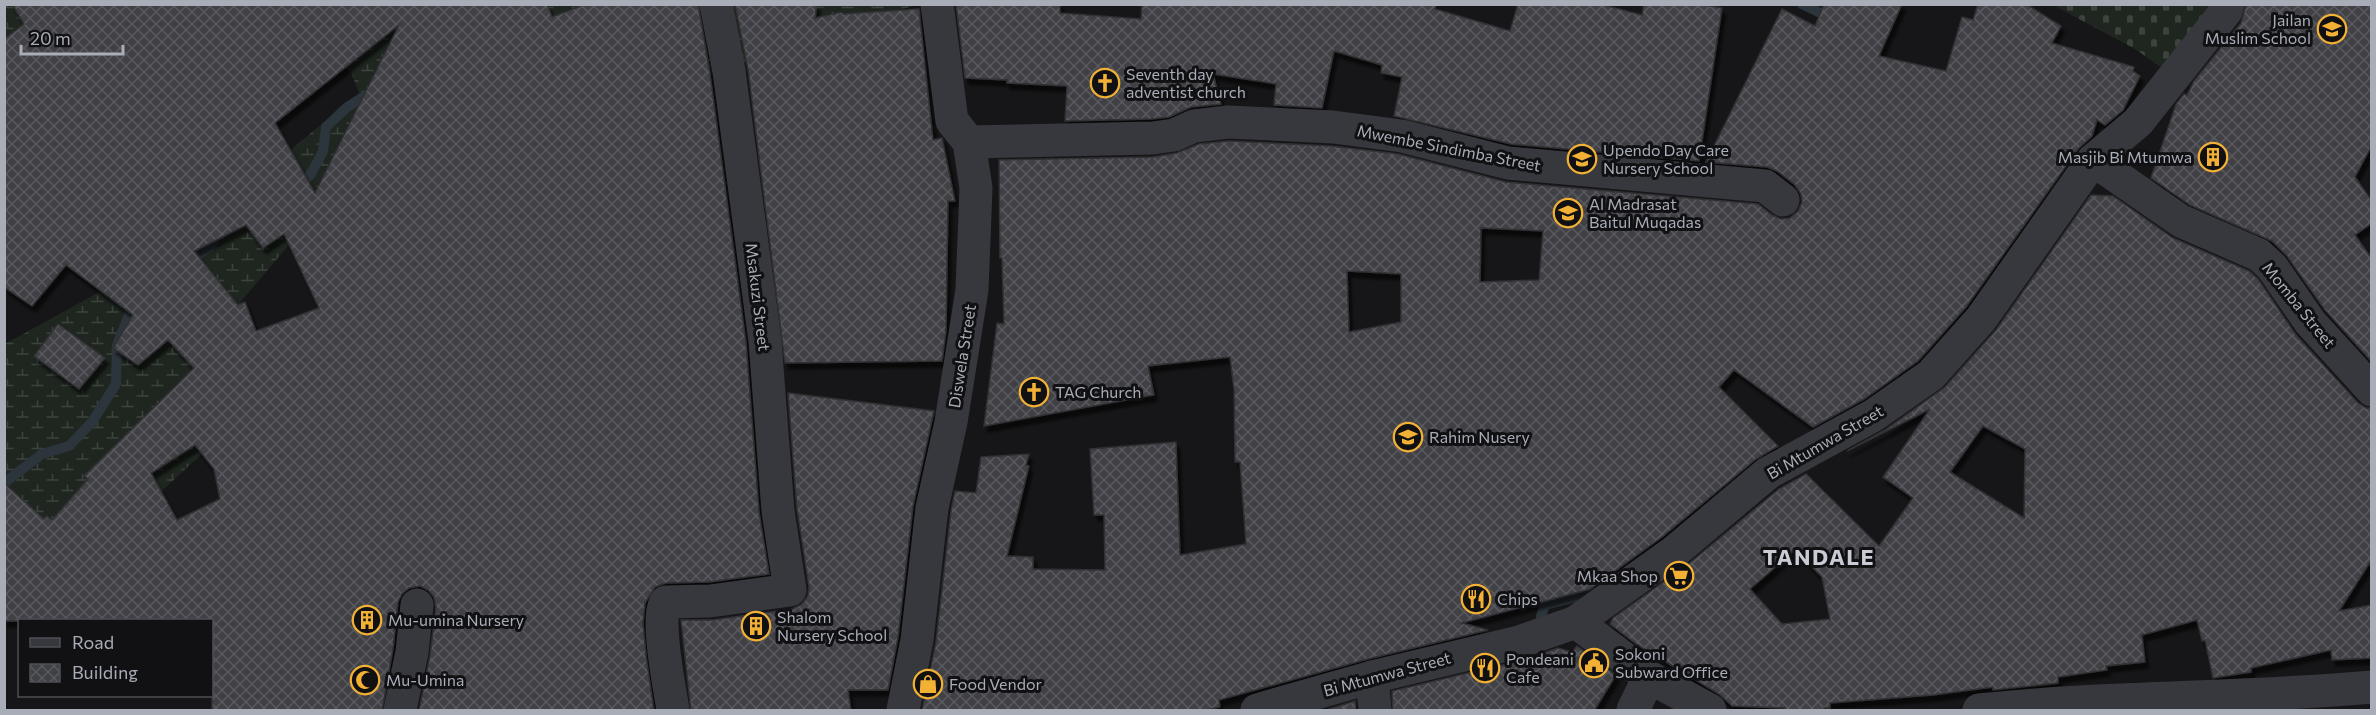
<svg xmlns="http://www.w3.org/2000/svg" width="2376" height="715" viewBox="0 0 2376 715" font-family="Commissioner,sans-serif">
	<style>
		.wetland { fill: url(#wetland-marsh) }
		.cemetery { fill: url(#cemetery-stones) }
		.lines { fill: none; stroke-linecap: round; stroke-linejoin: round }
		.stream { stroke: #2c353c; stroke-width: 10 }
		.building { fill: url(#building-cross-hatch); stroke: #303034; stroke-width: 1.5; fill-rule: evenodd; filter: url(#shadow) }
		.minor { stroke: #37383d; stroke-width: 33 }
		.labels { text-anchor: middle; stroke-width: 6; stroke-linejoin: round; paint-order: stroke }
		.poi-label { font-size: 16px; fill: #a8adb8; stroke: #111113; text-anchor: start }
		.street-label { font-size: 16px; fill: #a8adb8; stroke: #111113 }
		.district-label { font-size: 22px; font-weight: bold; letter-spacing: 1.5px; fill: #c9ccd4; stroke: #111113 }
	</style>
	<defs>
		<pattern id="wetland-marsh" width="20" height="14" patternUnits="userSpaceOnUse" patternTransform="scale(1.5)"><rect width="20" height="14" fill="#1e261f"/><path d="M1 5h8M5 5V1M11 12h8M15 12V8" fill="none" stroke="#3c433d"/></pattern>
		<pattern id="cemetery-stones" width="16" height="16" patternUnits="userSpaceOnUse" patternTransform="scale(1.5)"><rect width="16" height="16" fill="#1e261f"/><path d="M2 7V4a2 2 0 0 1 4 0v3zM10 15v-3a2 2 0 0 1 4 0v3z" fill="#3c433d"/></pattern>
		<pattern id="building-cross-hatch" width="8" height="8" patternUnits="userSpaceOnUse" patternTransform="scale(1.5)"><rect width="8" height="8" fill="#404145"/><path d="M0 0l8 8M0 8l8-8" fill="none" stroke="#595a5e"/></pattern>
		<filter id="shadow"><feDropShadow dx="3.5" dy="6" stdDeviation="1.5" flood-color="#0009"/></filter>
	</defs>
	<rect width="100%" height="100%" fill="#161618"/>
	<polygon class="wetland" points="5,5 915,5 623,105 398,117 214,333 191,370 204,452 130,520 5,555 5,344 159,259 359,93 351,72 321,47 5,218"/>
	<polygon class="cemetery" points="2053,5 2211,5 2162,68 2135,49"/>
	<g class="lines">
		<g class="stream">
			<polyline points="1802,4 1833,19"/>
			<polyline points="296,188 311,174 323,151 326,127 346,108 374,90"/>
			<polyline points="187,262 211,246 218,233 221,232"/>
			<polyline points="4,483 42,454 69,446 92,422 116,384 117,345 132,307 138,302"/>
			<polyline points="1542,630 1541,616 1545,605 1600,591"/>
		</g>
	</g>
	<g class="building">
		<path d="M12 4H547L552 17 586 4H698L710 74 746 343 759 512 769 574 709 582 666 583 655 587 645 603 643 623 646 656 654 711H419L430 656 436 607 434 597 428 590 420 586 409 588 402 594 398 602 393 649 382 711H212V621H4V483L44 519 47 516 52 520 88 479 84 476 194 368 168 340 138 365 113 348 133 315 66 265 32 306 4 287V39L24 24ZM399 25 315 193 275 123ZM246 225 263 248 284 234 319 308 256 331 245 302 238 305 194 251ZM195 445 214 469 220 499 177 520 151 473Z"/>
		<polygon points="735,4 817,4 815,18 842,12 843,14 919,9 933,140 942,138 955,201 948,201 946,331 942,361 785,363 748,69"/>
		<polygon points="956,4 1060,4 1060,13 1141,19 1142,4 1436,4 1435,9 1510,31 1518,4 1600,4 1642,15 1644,4 1699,4 1722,8 1699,161 1511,144 1394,116 1402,77 1381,73 1382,65 1334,51 1322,108 1274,105 1276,84 1213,74 1221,104 1191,107 1169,117 1151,119 1065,121 1067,86 1007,83 1007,80 965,78"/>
		<path d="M1824 4H1902L1879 56 1946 71 1962 17 1973 20 1978 4H2026L2061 26 2052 43 2134 67 2133 71 2140 76 2123 110 2105 125 2097 120 2092 136 2078 149 1966 307 1918 361 1864 399 1813 427 1734 370 1719 387 1778 446 1756 459 1662 537 1590 589 1462 623 1488 630 1368 659 1219 700 1220 707 1202 711H922L936 642 951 511 955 491 976 493 981 457 1029 454 1026 465 1029 466 1007 556 1033 557V569L1105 570 1104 515H1094L1090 449 1176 442 1180 555 1246 544 1240 462H1235L1234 390 1230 357 1148 366 1154 395 984 426 997 323 1004 324 1002 258H1000L999 160 1153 157 1177 153 1199 144 1229 141 1331 146 1398 154 1506 182 1758 204 1772 215 1781 219 1790 218 1798 211 1802 202 1801 194 1795 185 1777 171 1767 167 1706 162 1782 9 1815 26ZM1481 228 1543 231 1539 280 1480 282ZM1347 271 1401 274V322L1349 332Z"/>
		<polygon points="2246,4 2372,4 2372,145 2355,177 2372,201 2372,223 2355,235 2372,259 2372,362 2325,310 2287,256 2272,241 2190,205 2151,178 2176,104 2184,94 2187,95 2194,81 2241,23"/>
		<path d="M2091 195 2113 196 2173 238 2249 271 2258 279 2296 335 2358 403 2366 408H2372V559L2339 611 2372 605V658L2332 660 2331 650 2251 668V672L2213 678 2205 640 2202 641 2197 620 2142 635 2145 662 2106 666 2107 670 2058 677V683L1993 690V687L1933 695 1830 703V708H1824V711H1785V708L1732 706 1719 694 1636 644 1610 624 1613 618 1686 566 1779 489 1806 474 1879 546 1913 498 1883 477 1930 409 1847 451 1885 430 1945 387 1996 330ZM1983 426 2025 449 2024 518 1950 472ZM1795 550 1822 577 1830 619 1782 624 1750 589Z"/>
		<polygon points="58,324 105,358 79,389 34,356"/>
		<polygon points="788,393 934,411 913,506 898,637 888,690 848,690 851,711 691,711 681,620 712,620 793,609 802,604 808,596 809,587 797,509"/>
		<polygon points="1577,646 1616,675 1594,711 1393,711 1392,691 1523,660 1558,648 1572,652"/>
		<polygon points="1355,701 1356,711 1323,711"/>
	</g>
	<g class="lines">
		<g class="minor">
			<polyline points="969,142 1153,138 1174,135 1194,126 1228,122 1333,127 1402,136 1508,163 1765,186 1783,200"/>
			<polyline points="2093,160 2181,221 2259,255 2272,267 2310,322 2372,390"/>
			<polyline points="1576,622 1649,677 1710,710"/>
			<polyline points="1372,677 1375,710"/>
			<polyline points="400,710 412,652 417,605"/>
			<path d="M673 710C670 690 655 616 666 602L710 601 790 590 778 511 765 341 729 71 716 4"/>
			<polyline points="903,710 917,640 932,508 951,422 972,290 976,188 969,142 952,121 937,4"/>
			<polyline points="1257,710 1372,677 1519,642 1576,622 1674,552 1768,473 1874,415 1931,375 1981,319 2093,160 2138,122 2226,11 2228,4"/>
			<polyline points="1633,710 1649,677"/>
			<path d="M1979 710C2110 696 2241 699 2372 687"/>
		</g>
	</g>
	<defs>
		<g id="school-ring" transform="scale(1.5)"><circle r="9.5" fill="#111113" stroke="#f2b134" stroke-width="1.5"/><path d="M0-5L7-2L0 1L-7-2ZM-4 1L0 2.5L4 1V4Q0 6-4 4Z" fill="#f2b134"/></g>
		<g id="church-ring" transform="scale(1.5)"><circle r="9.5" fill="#111113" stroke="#f2b134" stroke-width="1.5"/><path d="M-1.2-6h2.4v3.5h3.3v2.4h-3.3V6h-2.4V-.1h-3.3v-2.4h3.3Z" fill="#f2b134"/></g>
		<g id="building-ring" transform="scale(1.5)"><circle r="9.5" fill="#111113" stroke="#f2b134" stroke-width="1.5"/><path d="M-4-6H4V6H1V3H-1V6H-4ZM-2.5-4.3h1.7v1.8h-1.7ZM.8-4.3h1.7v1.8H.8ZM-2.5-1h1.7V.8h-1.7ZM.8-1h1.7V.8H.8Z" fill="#f2b134"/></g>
		<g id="supermarket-ring" transform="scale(1.5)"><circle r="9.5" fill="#111113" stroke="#f2b134" stroke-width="1.5"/><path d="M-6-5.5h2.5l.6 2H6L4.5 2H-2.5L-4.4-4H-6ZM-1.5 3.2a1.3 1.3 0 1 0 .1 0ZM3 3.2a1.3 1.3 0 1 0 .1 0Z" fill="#f2b134"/></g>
		<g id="restaurant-ring" transform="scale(1.5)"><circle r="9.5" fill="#111113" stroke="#f2b134" stroke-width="1.5"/><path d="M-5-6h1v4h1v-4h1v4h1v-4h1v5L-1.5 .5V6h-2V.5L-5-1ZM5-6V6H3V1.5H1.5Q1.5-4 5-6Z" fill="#f2b134"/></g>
		<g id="civic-ring" transform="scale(1.5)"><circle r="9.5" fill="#111113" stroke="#f2b134" stroke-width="1.5"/><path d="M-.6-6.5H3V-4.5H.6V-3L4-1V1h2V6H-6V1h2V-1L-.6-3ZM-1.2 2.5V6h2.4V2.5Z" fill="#f2b134"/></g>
		<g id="mosque-ring" transform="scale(1.5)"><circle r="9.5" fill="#111113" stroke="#f2b134" stroke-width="1.5"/><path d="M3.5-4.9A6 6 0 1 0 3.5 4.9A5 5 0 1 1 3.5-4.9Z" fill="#f2b134"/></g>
		<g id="shop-ring" transform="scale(1.5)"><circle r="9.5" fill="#111113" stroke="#f2b134" stroke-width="1.5"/><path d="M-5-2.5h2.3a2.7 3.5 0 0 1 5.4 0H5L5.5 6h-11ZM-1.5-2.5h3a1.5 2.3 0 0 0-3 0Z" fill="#f2b134"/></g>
	</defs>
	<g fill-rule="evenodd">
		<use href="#school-ring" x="2332" y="29"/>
		<use href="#church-ring" x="1105" y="83"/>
		<use href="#building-ring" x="2213" y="157"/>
		<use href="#school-ring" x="1582" y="159"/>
		<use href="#school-ring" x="1568" y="213"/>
		<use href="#church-ring" x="1034" y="392"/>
		<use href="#school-ring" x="1408" y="437"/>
		<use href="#supermarket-ring" x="1679" y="576"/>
		<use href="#restaurant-ring" x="1476" y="599"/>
		<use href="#building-ring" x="367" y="620"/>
		<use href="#building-ring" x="756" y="626"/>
		<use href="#civic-ring" x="1594" y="663"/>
		<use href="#restaurant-ring" x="1485" y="668"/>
		<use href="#mosque-ring" x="365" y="680"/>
		<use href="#shop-ring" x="928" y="684"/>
	</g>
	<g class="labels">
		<g class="poi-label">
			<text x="2311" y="26" text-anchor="end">Jailan<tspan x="2311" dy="18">Muslim School</tspan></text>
			<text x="1126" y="80">Seventh day<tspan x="1126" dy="18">adventist church</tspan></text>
			<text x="1603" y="156">Upendo Day Care<tspan x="1603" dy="18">Nursery School</tspan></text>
			<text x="2192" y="163" text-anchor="end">Masjib Bi Mtumwa</text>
			<text x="1589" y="210">Al Madrasat<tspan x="1589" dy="18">Baitul Muqadas</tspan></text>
			<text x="1055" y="398">TAG Church</text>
			<text x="1429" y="443">Rahim Nusery</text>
			<text x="1658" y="582" text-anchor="end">Mkaa Shop</text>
			<text x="1497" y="605">Chips</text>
			<text x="777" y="623">Shalom<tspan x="777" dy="18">Nursery School</tspan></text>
			<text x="388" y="626">Mu-umina Nursery</text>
			<text x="1615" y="660">Sokoni<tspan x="1615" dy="18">Subward Office</tspan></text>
			<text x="1506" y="665">Pondeani<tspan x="1506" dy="18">Cafe</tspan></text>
			<text x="386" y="686">Mu-Umina</text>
			<text x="949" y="690">Food Vendor</text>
		</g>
		<g class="street-label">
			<text transform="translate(1449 148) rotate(11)" y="6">Mwembe Sindimba Street</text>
			<text transform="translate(758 297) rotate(83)" y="6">Msakuzi Street</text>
			<text transform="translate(2299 305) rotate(51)" y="6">Momba Street</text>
			<text transform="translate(962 356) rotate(-81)" y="6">Diswela Street</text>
			<text transform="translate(1825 442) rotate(-30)" y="6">Bi Mtumwa Street</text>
			<text transform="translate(1387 674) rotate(-15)" y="6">Bi Mtumwa Street</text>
		</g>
		<g class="district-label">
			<text x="1819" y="565">TANDALE</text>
		</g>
	</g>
	<rect width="2376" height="715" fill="none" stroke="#a8adb8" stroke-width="12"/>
	<rect x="18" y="619" width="195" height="78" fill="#111113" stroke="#4d4f55" stroke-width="1.5"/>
	<rect x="30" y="638" width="30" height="9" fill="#37383d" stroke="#4d4f55" stroke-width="1.5"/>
	<text x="72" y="649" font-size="18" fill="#a8adb8">Road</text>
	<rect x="30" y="664" width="30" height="18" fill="url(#building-cross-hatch)" stroke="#4d4f55" stroke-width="1.5"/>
	<text x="72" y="679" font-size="18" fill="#a8adb8">Building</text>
	<path d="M21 45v9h102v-9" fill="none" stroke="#a8adb8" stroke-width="3"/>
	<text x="30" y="45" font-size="18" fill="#a8adb8" stroke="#111113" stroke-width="4.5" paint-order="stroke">20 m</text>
</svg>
